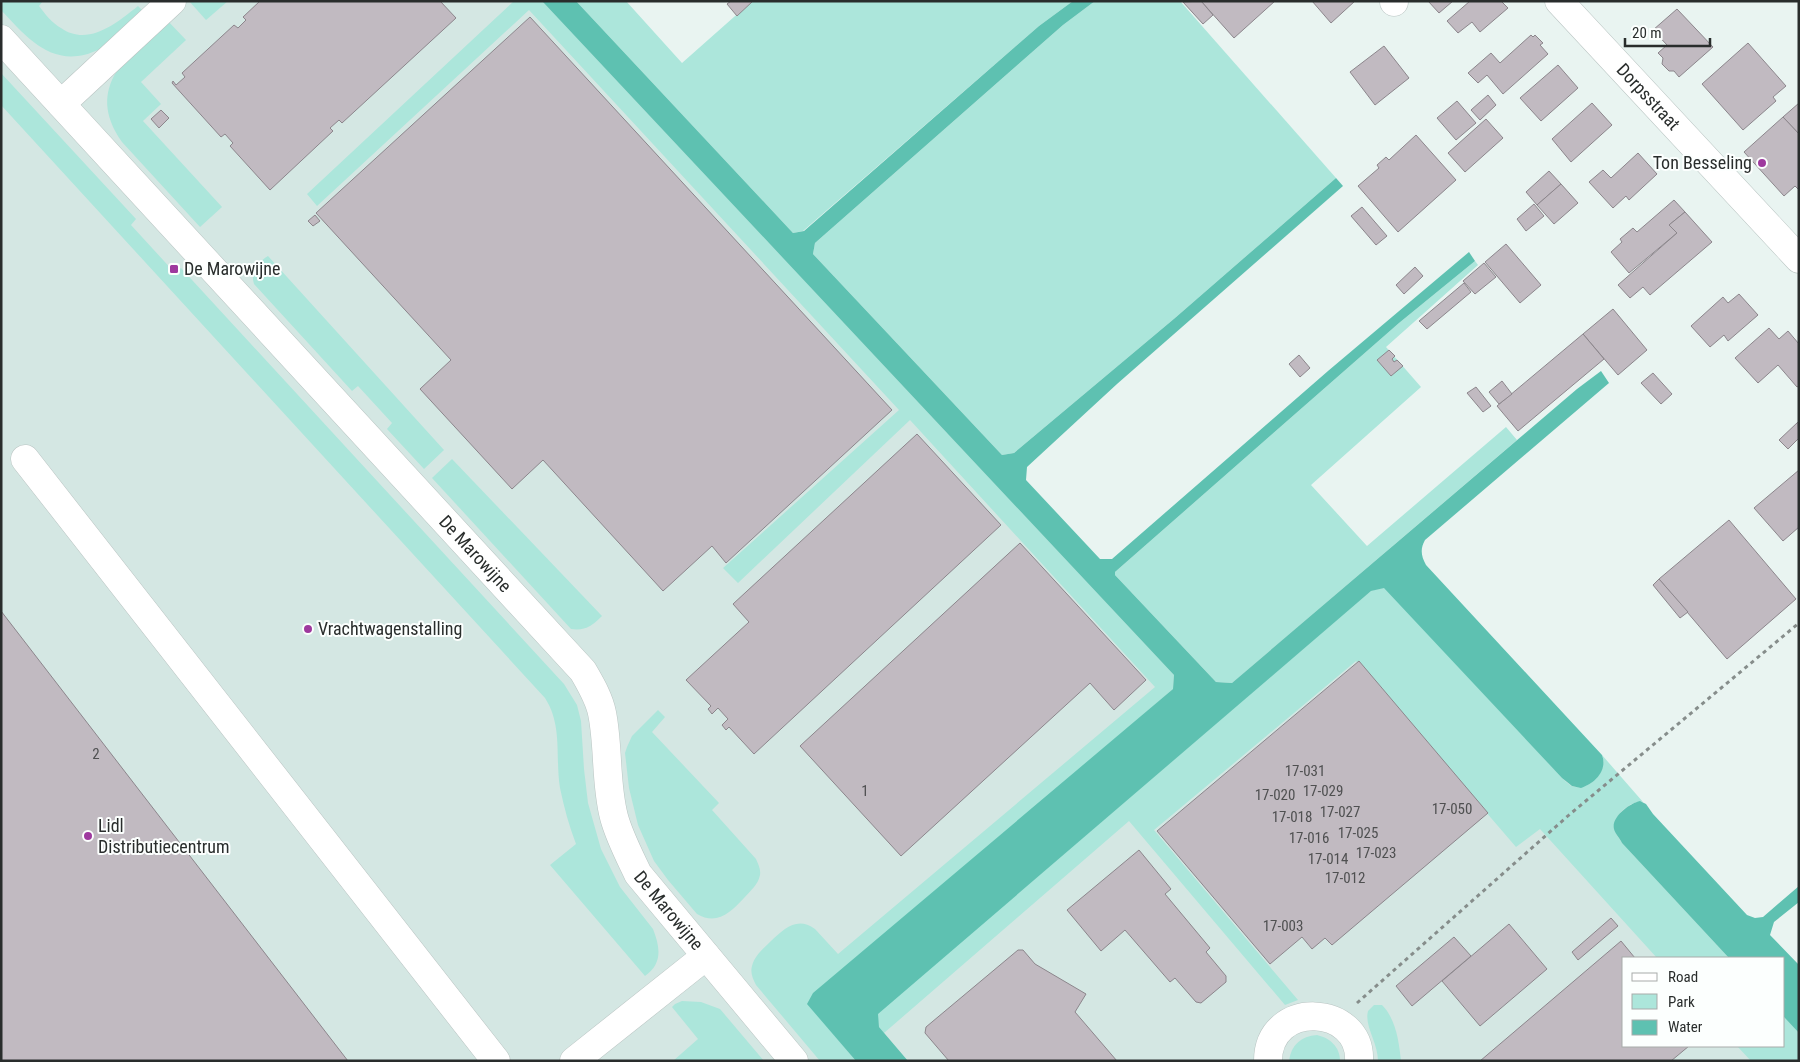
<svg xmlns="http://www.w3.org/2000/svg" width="1800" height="1062" viewBox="0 0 1800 1062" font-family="'Roboto Condensed',sans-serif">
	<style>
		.built { fill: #d4e7e3 }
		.green { fill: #ace6db }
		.water { fill: #5ec1b1 }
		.building { fill: #c1bac1; stroke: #8c868c }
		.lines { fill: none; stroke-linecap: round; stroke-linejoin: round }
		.minor-casing { stroke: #bac5c3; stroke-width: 29 }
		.path { stroke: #868d8b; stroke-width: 3; stroke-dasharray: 4 4; stroke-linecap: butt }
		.minor { stroke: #fff; stroke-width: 28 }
		.poi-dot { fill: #9e399e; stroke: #fcfffe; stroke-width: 2 }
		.labels { text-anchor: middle; stroke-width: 4; stroke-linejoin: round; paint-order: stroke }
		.number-label { font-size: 15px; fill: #4f5051 }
		.street-label { font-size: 18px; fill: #292d2c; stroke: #fcfffe }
		.poi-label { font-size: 18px; fill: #292d2c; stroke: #fcfffe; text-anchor: start }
	</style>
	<rect width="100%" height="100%" fill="#e9f4f1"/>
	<polygon class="built" points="1,1 571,1 1218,693 1389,549 1774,958 1624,958 1624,1046 1784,1046 1784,968 1799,984 1799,1061 1,1061"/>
	<g class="green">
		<path d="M1 1H43L39 6C45 14 52 23 61 28 88 47 117 23 138 6L144 12C133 22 112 43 100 49 55 71 29 40 1 10Z"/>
		<polygon points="189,1 228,1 206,20"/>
		<path d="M514 1H542L1174 675 1173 689 808 1004 856 1061H820L756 985C753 979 750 973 752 966 755 955 763 949 771 941 784 929 797 916 815 929L838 954 1155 687 910 420 738 583 723 568 899 410 529 10 317 206 307 194Z"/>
		<polygon points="576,1 626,1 682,63 752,1 1073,1 1039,26 803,231 793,233"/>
		<polygon points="1095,1 1180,1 1336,178 1175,318 1014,453 1002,455 813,254 815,243 1063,25"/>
		<path d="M165 18 186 40 141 82 161 104 143 121 222 207 200 227 122 142C83 86 130 55 165 18Z"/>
		<path d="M1 73 136 219 131 225 175 273 181 268 564 684 577 705 581 721 584 769 588 803 601 849 620 887 653 929C660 947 663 963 645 976L550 865 576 844C569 826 564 807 560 788 555 757 563 726 545 698L1 105Z"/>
		<path d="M268 256 444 450 424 469 387 429 392 423 358 386 352 391 254 284C250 271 257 263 268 256Z"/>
		<polygon points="1475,261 1478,265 1386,347 1421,387 1311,485 1367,546 1506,427 1517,440 1232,683 1216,682 1115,575 1115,572 1399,323"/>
		<path d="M452 459 602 616C592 626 585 631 571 629L432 478Z"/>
		<path d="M1384 587 1562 778C1566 782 1571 787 1576 787 1591 789 1608 770 1602 755L1643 802C1631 800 1612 816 1615 829 1615 834 1620 839 1622 843L1729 958H1657L1540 829 1516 847 1356 661 1154 830 1298 1000 1285 1005 1129 821 884 1033 879 1027 877 1014 1352 607 1371 591Z"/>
		<path d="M658 710 665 717 652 732 719 803 712 810 756 859C758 864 761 869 760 875 758 885 751 890 744 898 731 912 717 926 697 914L668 880 654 861 638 825 629 788 625 753 627 747 632 736Z"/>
		<polygon points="682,1001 701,1002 720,1009 764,1061 673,1061 698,1039 672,1007 675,1004"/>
		<path d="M1374 1005H1382C1396 1019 1399 1042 1401 1061H1378C1378 1042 1364 1026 1368 1011Z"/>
		<polygon points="1784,1017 1799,1033 1799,1061 1751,1061 1737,1046 1784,1046"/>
		<path d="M1317 1035C1330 1038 1340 1047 1340 1061H1289C1291 1045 1301 1036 1317 1035Z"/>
	</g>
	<g class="water">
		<path d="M542 1H576L793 233 804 231 1039 26 1073 1H1095L1063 25 815 243 813 254 1002 455 1014 453 1175 318 1336 178 1343 186 1117 384 1027 467 1026 480 1100 559H1112L1328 371 1469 252 1475 261 1399 323 1115 572V575L1216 682 1232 683 1577 389 1601 371 1609 383 1425 540C1420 549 1421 556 1426 565L1602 755C1608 771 1594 784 1581 788L1572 786 1562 778 1384 588 1371 591 878 1014 879 1027 908 1061H856L807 1004 813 993 1173 689 1174 675Z"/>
		<path d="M1640 801 1646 804 1653 814 1747 915 1755 918 1763 917 1799 886V902L1774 922 1770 935 1799 965V1033L1784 1017V958H1729L1622 843C1620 838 1615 834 1614 829 1611 817 1630 803 1640 801Z"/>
	</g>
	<g class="building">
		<polygon points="260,1 440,1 456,18 342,123 339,120 330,128 333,131 270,190 230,146 233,143 225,134 221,137 172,83 173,81 176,85 185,77 182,73 234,25 238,28 246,20 243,17"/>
		<polygon points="731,1 753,1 737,16 727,4"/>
		<polygon points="1201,1 1275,1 1234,38"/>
		<polygon points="1201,1 1213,15 1203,24 1183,2"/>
		<polygon points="1312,1 1355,1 1331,23"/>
		<polygon points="1428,1 1453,1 1439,13"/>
		<polygon points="1470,1 1501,1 1508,8 1480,32 1472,22 1458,33 1447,21"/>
		<polygon points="1677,9 1713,47 1679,77 1674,71 1669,71 1662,64 1663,58 1658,53 1667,45 1653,30"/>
		<polygon points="530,17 892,410 726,563 712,546 663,591 543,460 512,489 420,389 451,360 316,213"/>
		<polygon points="1531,35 1533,37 1535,35 1543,43 1540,45 1548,54 1503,94 1487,75 1478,83 1468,73 1491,53 1500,63"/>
		<polygon points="1748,43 1786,86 1773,97 1776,101 1743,130 1702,84"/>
		<polygon points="1384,46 1409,78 1375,105 1350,72"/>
		<polygon points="1558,65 1578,88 1541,121 1520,98"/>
		<polygon points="1488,95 1496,105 1480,120 1471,110"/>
		<polygon points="1457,101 1476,123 1456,140 1437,118"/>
		<polygon points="1592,103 1612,125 1571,162 1552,139"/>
		<polygon points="1799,103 1799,134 1783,117"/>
		<polygon points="161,110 169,118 159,128 151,119"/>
		<polygon points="1783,117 1799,134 1799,190 1795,186 1784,196 1744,152"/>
		<polygon points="1486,119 1503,138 1465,172 1448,153"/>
		<polygon points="1416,135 1456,180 1398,232 1358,186 1379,168 1377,165 1386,157 1389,160"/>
		<polygon points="1638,153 1657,174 1629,200 1626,196 1613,208 1589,182 1603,170 1611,178"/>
		<polygon points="1549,171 1561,184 1537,205 1526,192"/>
		<polygon points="1561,184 1578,203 1554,224 1537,205"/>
		<polygon points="1674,200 1685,212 1669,225 1677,233 1629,273 1611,252 1622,242 1620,239 1633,228 1637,232"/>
		<polygon points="1534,204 1544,216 1526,231 1517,219"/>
		<polygon points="1362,207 1387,236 1376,245 1351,216"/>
		<polygon points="1685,212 1712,242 1650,295 1643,287 1630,298 1618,285 1677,233 1669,225"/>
		<polygon points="315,215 320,221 313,226 308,221"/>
		<polygon points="1506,244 1541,285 1520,303 1485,262"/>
		<polygon points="1484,263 1496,277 1475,294 1463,281"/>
		<polygon points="1415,267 1423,276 1404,294 1396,285"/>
		<polygon points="1464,283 1471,292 1427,329 1419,321"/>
		<polygon points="1739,294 1758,315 1728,341 1724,335 1710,347 1691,326 1723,297 1728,303"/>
		<polygon points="1613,309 1647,350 1618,375 1583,334"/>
		<polygon points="1769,328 1779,339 1788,331 1799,344 1799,386 1797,387 1778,365 1758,383 1735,358"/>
		<polygon points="1583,334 1604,359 1518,431 1497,406"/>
		<polygon points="1389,350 1395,356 1392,359 1394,362 1397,360 1403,366 1391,376 1377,360"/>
		<polygon points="1299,355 1310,368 1300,377 1289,364"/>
		<polygon points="1653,373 1672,394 1661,404 1641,383"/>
		<polygon points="1502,381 1512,394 1499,404 1489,392"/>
		<polygon points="1476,387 1491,406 1483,412 1467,393"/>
		<polygon points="1798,422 1799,438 1788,449 1779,440"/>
		<polygon points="917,434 1001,525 754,754 729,727 726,730 722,725 728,719 718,708 712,714 708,709 711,706 686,680 749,622 733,604"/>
		<polygon points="1799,470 1799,527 1783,541 1754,508"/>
		<polygon points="1729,520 1796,599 1727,659 1659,579"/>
		<polygon points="1020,543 1146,680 1114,710 1090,683 901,856 800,746"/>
		<polygon points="1659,579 1688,612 1680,618 1653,585"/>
		<polygon points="1,611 348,1061 1,1061"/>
		<polygon points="1359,661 1488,813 1332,945 1325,938 1312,949 1302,937 1270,964 1157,831"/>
		<polygon points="1139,850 1171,889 1165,894 1210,948 1206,952 1226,976 1226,982 1201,1003 1196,1002 1175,978 1170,982 1125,930 1101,951 1067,910"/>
		<polygon points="1611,918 1618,926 1578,960 1572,952"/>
		<polygon points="1509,924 1547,969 1480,1026 1442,981"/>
		<polygon points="1454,937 1471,956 1412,1006 1396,986"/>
		<polygon points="1621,941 1635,958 1624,958 1624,1046 1689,1046 1671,1061 1480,1061"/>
		<polygon points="1018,950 1023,950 1035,964 1086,994 1075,1012 1117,1061 949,1061 925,1033 926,1027"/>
	</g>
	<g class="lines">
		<g class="minor-casing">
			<g id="minor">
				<path id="s1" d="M1559 1 1799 259"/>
				<polyline points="1394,2 1394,1"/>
				<path id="s2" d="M1 39 583 671C591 685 599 698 602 713 609 747 605 783 614 817 619 836 629 855 638 874L794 1061"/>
				<polyline points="61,104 172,1"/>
				<polyline points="25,459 496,1061"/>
				<polyline points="574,1061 706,956"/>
				<path d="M1268 1061C1268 999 1362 1004 1359 1061"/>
			</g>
		</g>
		<polyline class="path" points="1357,1003 1569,815 1799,623"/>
		<use href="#minor" class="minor"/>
	</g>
	<g class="poi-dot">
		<circle cx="1762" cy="163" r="5"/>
		<rect x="169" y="264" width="10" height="10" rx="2.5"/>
		<circle cx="308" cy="629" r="5"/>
		<circle cx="88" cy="836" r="5"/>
	</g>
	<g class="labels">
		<g class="number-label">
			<text x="96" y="759">2</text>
			<text x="1305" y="776">17-031</text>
			<text x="865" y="796">1</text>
			<text x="1323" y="796">17-029</text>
			<text x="1275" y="800">17-020</text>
			<text x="1452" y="814">17-050</text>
			<text x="1340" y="817">17-027</text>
			<text x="1292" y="822">17-018</text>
			<text x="1358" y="838">17-025</text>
			<text x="1309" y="843">17-016</text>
			<text x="1376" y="858">17-023</text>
			<text x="1328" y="864">17-014</text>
			<text x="1345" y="883">17-012</text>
			<text x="1283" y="931">17-003</text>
		</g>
		<g class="street-label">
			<text dy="6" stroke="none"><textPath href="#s1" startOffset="131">Dorpsstraat</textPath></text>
			<text dy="6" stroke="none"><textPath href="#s2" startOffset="700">De Marowijne</textPath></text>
			<text dy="6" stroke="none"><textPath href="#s2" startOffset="1120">De Marowijne</textPath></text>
		</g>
		<g class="poi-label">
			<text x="1752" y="169" text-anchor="end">Ton Besseling</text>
			<text x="184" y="275">De Marowijne</text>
			<text x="318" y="635">Vrachtwagenstalling</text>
			<text x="98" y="832">Lidl<tspan x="98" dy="21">Distributiecentrum</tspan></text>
		</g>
	</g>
	<rect width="1800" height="1062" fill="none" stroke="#292d2c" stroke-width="5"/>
	<rect x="1622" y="957" width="162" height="90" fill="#fcfffe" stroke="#a8abaa"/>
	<rect x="1632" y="973" width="25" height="8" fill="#ffffff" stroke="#a8abaa"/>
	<text x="1668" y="982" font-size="15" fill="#292d2c">Road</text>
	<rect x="1632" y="994" width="25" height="15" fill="#ace6db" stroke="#a8abaa"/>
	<text x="1668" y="1007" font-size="15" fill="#292d2c">Park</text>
	<rect x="1632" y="1020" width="25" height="15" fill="#5ec1b1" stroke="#a8abaa"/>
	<text x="1668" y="1032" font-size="15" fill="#292d2c">Water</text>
	<path d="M1625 38v8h85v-8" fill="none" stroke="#292d2c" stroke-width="2.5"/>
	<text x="1632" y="38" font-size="15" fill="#292d2c" stroke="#fcfffe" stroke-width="4" paint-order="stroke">20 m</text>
</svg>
